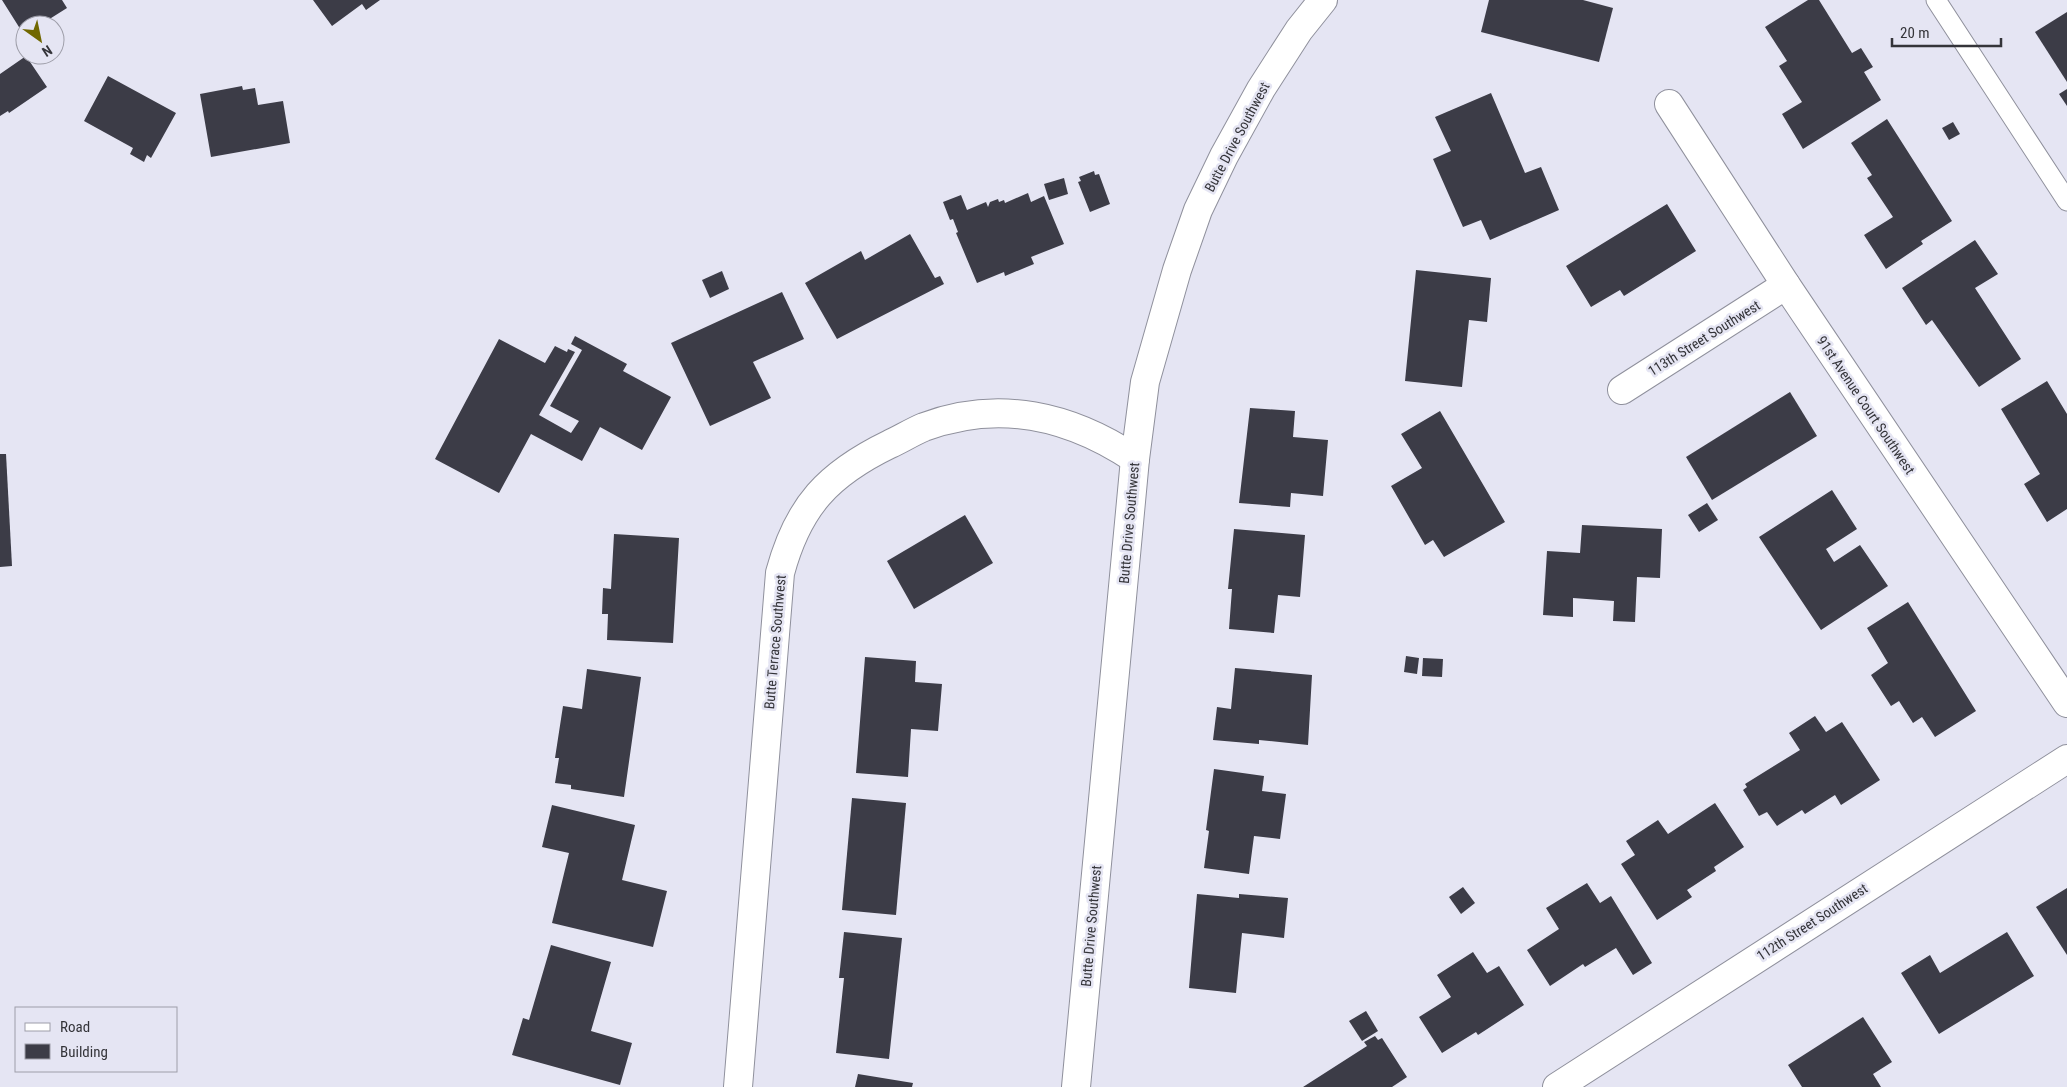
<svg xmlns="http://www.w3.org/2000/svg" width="2067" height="1087" viewBox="0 0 2067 1087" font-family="'Roboto Condensed',sans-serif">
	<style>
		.building { fill: #3c3c47 }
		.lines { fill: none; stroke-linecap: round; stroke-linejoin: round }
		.service-casing { stroke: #8f909c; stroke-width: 21 }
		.minor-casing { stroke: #8f909c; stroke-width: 30 }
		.tertiary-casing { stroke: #8f909c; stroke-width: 30 }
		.service { stroke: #fff; stroke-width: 19 }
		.minor { stroke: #fff; stroke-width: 28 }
		.tertiary { stroke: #fff; stroke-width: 28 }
		.labels { text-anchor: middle; stroke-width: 5; stroke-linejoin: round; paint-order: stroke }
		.street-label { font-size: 14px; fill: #343439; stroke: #e5e5f3 }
	</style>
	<rect width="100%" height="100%" fill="#e5e5f3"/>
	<g class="building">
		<polygon points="2,0 62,0 67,8 40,25 25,25 24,35"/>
		<polygon points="313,0 380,0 366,10 362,4 332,26"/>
		<polygon points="1489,0 1583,0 1613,8 1599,62 1481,32"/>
		<polygon points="1808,0 1819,0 1852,53 1861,48 1873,67 1864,72 1881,100 1803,149 1782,114 1802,102 1779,66 1787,61 1765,27"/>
		<polygon points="2067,12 2067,82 2035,32"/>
		<polygon points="26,56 47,87 9,113 8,111 0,116 0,74"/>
		<polygon points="108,76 176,113 151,158 147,155 144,162 130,154 133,148 84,121"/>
		<polygon points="242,86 243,90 255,88 258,105 283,101 290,143 211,157 200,94"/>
		<polygon points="2067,89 2067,106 2059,94"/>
		<polygon points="1491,93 1525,173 1541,167 1559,210 1490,240 1481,220 1463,227 1433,159 1451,151 1435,117"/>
		<polygon points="1887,119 1952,221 1921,241 1923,244 1886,269 1864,235 1893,217 1867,178 1872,175 1851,143"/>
		<polygon points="1953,122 1960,134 1949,140 1942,128"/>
		<polygon points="1094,171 1095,175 1099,174 1110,204 1090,212 1078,182 1081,181 1079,177"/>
		<polygon points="1064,178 1068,194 1049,200 1044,184"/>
		<polygon points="1028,193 1031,202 1044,196 1064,244 1031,257 1034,264 1005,276 1004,272 977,283 956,233 958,232 953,219 950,220 943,202 961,195 967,210 986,202 988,207 990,202 998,199 999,202 1004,200 1005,203"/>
		<polygon points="1667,204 1696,251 1624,296 1620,290 1591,307 1566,266"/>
		<polygon points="910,234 935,278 940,276 944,284 837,339 805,283 861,251 865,260"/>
		<polygon points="1975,240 1998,274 1975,288 2021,359 1979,387 1932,320 1926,325 1902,288"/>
		<polygon points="1416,270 1491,278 1487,322 1469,320 1462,387 1405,381"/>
		<polygon points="722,271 729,289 710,298 702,280"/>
		<polygon points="782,292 804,339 753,362 771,398 710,426 671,343"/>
		<polygon points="575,336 627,364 623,371 671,397 642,450 600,427 582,461 531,434 499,493 435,459 499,339 545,363 555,346 567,352 568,349 575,352 539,415 571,433 579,421 550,406 582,350 571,344"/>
		<polygon points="2047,381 2067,414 2067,509 2047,522 2024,484 2040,474 2001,409"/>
		<polygon points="1790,392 1817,436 1712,500 1686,457"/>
		<polygon points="1250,408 1295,411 1293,437 1328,440 1323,496 1291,493 1290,507 1239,503"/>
		<polygon points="1440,411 1505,522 1444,557 1433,540 1425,545 1391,486 1422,468 1401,434"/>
		<polygon points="0,454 6,454 12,566 0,567"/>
		<polygon points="1832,490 1857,529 1826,549 1834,562 1860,545 1888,586 1821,630 1759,537"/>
		<polygon points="1707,503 1718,520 1699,532 1688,515"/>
		<polygon points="965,515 993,563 914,609 887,561"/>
		<polygon points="1582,525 1662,529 1660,578 1637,577 1635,622 1613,621 1614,601 1573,598 1573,617 1543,615 1547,551 1580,553"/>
		<polygon points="1234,529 1305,535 1300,597 1278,595 1274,633 1229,629 1232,589 1228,589"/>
		<polygon points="614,534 679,538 673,643 607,640 608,614 602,614 603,588 611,589"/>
		<polygon points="1908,602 1976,711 1935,737 1922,717 1913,723 1899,701 1891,706 1871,675 1888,663 1867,628"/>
		<polygon points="1406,656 1419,658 1417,674 1404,672"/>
		<polygon points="865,657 916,661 915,682 942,684 938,731 911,729 908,777 856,773"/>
		<polygon points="1423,658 1443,659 1442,677 1422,676"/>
		<polygon points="1235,668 1312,675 1308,745 1259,740 1259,744 1213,740 1217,707 1231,709"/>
		<polygon points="587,669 641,677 624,797 571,789 571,785 555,783 559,758 555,758 563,706 582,709"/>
		<polygon points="1815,716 1826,732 1842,722 1880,780 1841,805 1835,795 1805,814 1802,810 1777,826 1767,812 1759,816 1743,790 1747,787 1745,784 1800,750 1789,733"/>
		<polygon points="1214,769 1264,776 1262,791 1286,794 1280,839 1254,836 1249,874 1204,868 1209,831 1206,830"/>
		<polygon points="852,798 906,803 896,915 842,910"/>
		<polygon points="1715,803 1744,847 1714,867 1716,871 1687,890 1692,897 1657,920 1621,864 1635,855 1626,841 1658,820 1668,834"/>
		<polygon points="552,805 635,825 622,880 667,891 653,947 552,923 569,853 542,847"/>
		<polygon points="1587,883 1600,903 1611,896 1652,963 1633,975 1616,948 1585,967 1583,964 1550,986 1527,950 1559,929 1546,908"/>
		<polygon points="1463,887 1475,903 1461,914 1449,897"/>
		<polygon points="2067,888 2067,955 2036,907"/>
		<polygon points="1197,894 1239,898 1239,894 1288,898 1284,938 1242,933 1236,993 1189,988"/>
		<polygon points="844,932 902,938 889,1059 836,1053 844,978 839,978"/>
		<polygon points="2007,932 2034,976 1939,1034 1901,973 1930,955 1940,973"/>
		<polygon points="551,945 611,962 591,1031 632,1043 620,1085 512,1055 523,1018 529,1020"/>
		<polygon points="1473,952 1487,973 1499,966 1524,1005 1478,1035 1476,1032 1442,1053 1419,1017 1451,997 1437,975"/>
		<polygon points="1366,1011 1378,1031 1362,1041 1349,1021"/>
		<polygon points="1863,1017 1892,1062 1873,1074 1881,1087 1802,1087 1788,1065"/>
		<polygon points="1375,1036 1378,1040 1382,1038 1407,1077 1392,1087 1303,1087 1367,1046 1364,1042"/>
		<polygon points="858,1074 913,1083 912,1087 855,1087"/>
	</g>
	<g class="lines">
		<g class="service-casing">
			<polyline id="service" points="1936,0 2067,201"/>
		</g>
		<g class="minor-casing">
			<g id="minor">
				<polyline points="1669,104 1786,285 2067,703"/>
				<polyline points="1622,390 1786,285"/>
				<path d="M738 1087 780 573C798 506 828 474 890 444 901 439 912 432 924 427 999 399 1071 416 1135 459"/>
			</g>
		</g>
		<g class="tertiary-casing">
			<g id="tertiary">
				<polyline points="1076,1087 1135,459 1145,382 1177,270 1198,210 1224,156 1261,89 1299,30 1323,0"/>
				<polyline points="1557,1087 2067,759"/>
			</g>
		</g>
		<use href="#service" class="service"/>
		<use href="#minor" class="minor"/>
		<use href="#tertiary" class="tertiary"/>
	</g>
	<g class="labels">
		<g class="street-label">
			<text transform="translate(1237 137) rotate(-62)" y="5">Butte Drive Southwest</text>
			<text transform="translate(1704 338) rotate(-32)" y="5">113th Street Southwest</text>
			<text transform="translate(1866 405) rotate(56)" y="5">91st Avenue Court Southwest</text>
			<text transform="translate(1129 523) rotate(-85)" y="5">Butte Drive Southwest</text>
			<text transform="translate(775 642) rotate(-85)" y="5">Butte Terrace Southwest</text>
			<text transform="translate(1812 922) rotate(-33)" y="5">112th Street Southwest</text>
			<text transform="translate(1091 926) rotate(-85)" y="5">Butte Drive Southwest</text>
		</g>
	</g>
	<rect x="15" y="1007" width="162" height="65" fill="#e5e5f3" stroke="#9e9ea9"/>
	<rect x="25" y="1023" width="25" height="8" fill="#ffffff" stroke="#9e9ea9"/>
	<text x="60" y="1032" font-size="15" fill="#343439">Road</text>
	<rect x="25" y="1044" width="25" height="15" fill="#3c3c47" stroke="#9e9ea9"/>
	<text x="60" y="1057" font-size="15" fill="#343439">Building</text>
	<g transform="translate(40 40) rotate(147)"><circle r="24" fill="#e5e5f3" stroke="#9e9ea9"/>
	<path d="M0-4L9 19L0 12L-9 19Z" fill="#716800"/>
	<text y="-8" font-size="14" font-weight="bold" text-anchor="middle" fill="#343439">N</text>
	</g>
	<path d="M1892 38v8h109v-8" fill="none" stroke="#343439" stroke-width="2.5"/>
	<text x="1900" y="38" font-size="15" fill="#343439" stroke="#e5e5f3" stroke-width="4" paint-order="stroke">20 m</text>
</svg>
